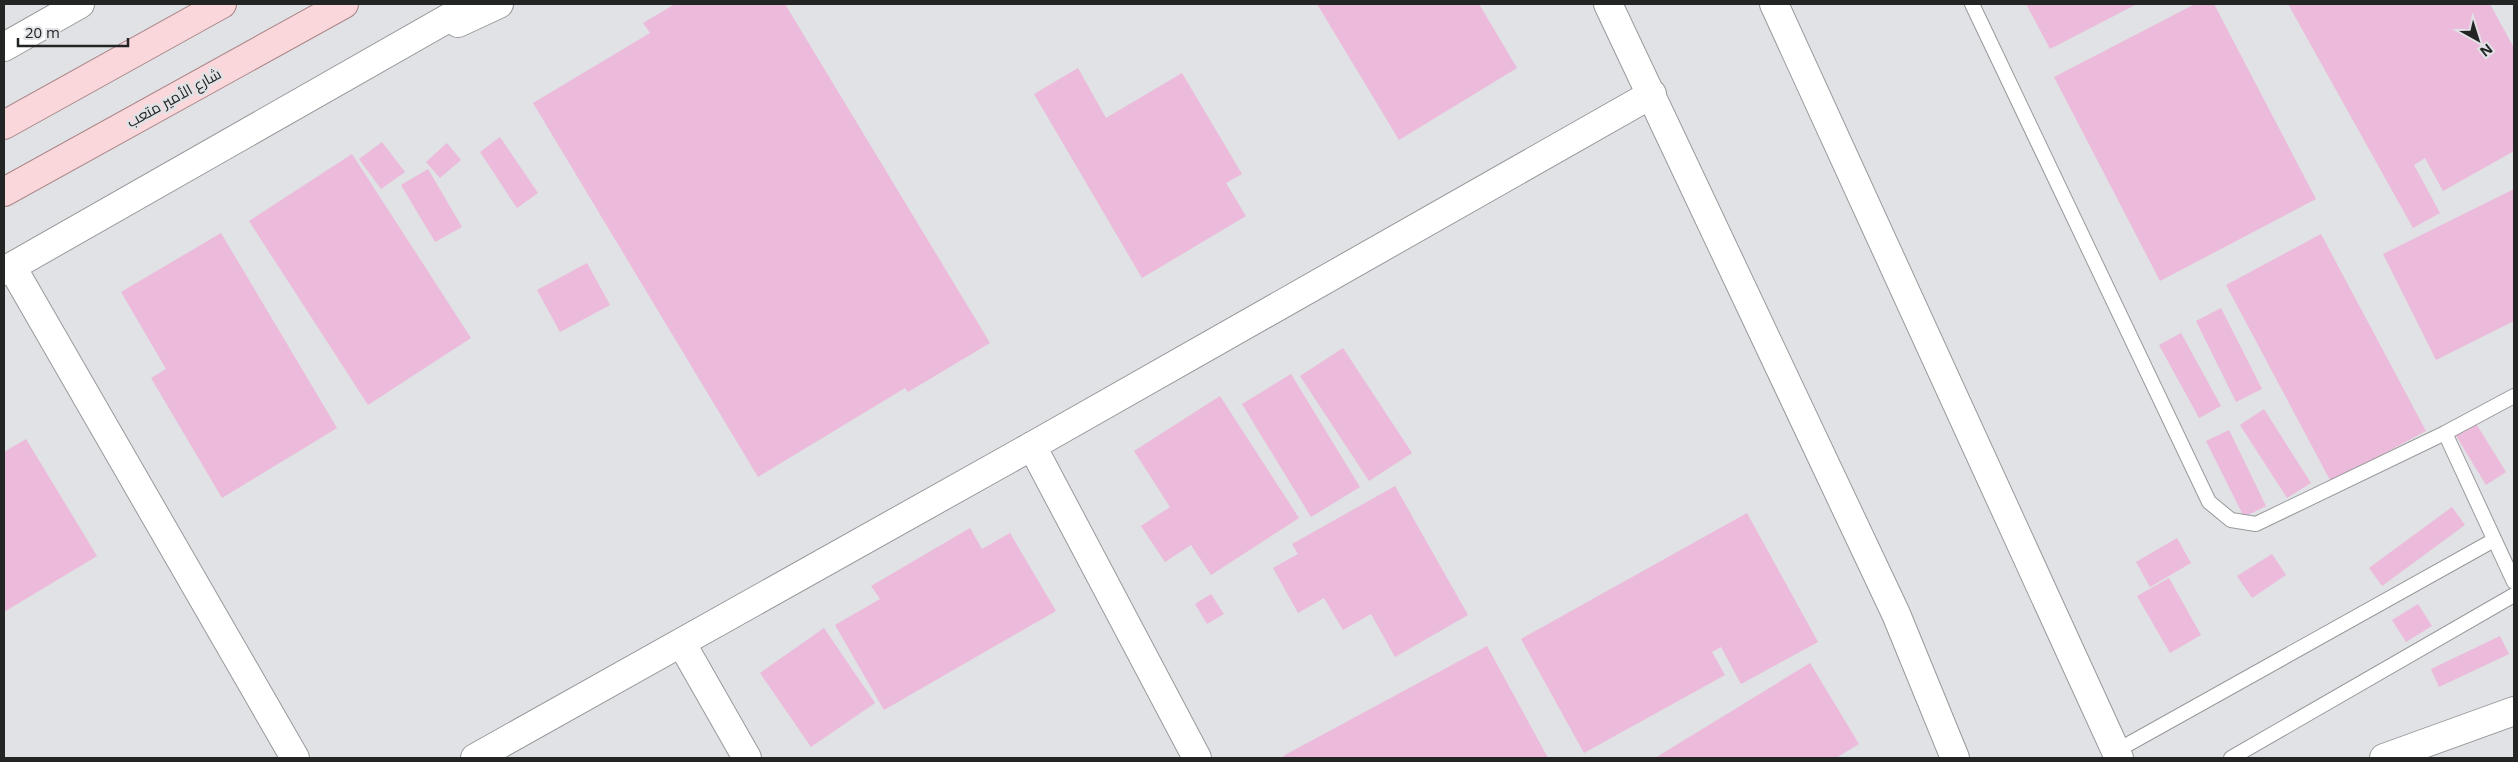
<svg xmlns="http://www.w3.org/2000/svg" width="2518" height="762" viewBox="0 0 2518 762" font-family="'Open Sans',Cairo,sans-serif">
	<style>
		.building { fill: #ecbada }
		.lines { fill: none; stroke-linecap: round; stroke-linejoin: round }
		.lane-casing { stroke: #97999b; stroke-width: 16 }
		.street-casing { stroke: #97999b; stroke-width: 30 }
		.secondary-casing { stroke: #97999b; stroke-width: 30 }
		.primary-casing { stroke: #ac878a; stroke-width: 30 }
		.lane { stroke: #fff; stroke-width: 14 }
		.street { stroke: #fff; stroke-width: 28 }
		.secondary { stroke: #fff; stroke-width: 28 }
		.primary { stroke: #fad7da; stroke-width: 28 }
		.labels { text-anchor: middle; stroke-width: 5; stroke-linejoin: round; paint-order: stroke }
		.street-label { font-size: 15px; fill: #232424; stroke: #e0e2e5 }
	</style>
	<rect width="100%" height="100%" fill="#e0e2e5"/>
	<g class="building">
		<polygon points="675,4 785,4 990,343 908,392 905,388 758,477 533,103 650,33 643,23"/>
		<polygon points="1317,4 1479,4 1517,68 1399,140"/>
		<polygon points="2026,4 2137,4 2050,49"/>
		<polygon points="2195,4 2214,4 2316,199 2160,281 2054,77"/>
		<polygon points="2288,4 2490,4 2514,48 2514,151 2443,191 2425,158 2414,165 2440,213 2413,228"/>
		<polygon points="1078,68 1106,118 1182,73 1242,174 1226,183 1246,216 1142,278 1034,94"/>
		<polygon points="500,137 538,193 517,208 480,152"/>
		<polygon points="382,142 405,172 381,189 359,159"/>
		<polygon points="447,143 461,160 440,178 426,162"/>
		<polygon points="352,154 471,338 368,405 249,221"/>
		<polygon points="428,169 462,227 435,242 401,185"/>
		<polygon points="2514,189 2514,321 2436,360 2383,254"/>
		<polygon points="221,233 337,428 222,498 151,378 166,369 121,292"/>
		<polygon points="2321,234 2426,431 2331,482 2226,285"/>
		<polygon points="587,263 610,305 560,332 537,290"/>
		<polygon points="2221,308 2262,389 2236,402 2196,321"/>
		<polygon points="2181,333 2221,406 2199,418 2159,345"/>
		<polygon points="1343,348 1412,453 1369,481 1300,376"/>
		<polygon points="1291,374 1360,487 1311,517 1242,404"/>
		<polygon points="1220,396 1299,518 1211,575 1191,545 1165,562 1141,526 1170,507 1134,451"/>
		<polygon points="2264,409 2311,483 2287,498 2240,425"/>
		<polygon points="2475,422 2506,472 2486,485 2455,434"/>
		<polygon points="2229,430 2266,506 2244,517 2206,441"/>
		<polygon points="26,439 97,556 4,612 4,452"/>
		<polygon points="1395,486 1468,615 1395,657 1371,614 1343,630 1324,598 1298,613 1273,568 1298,554 1292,544"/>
		<polygon points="2452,507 2465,525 2382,586 2369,568"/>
		<polygon points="1747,513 1818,642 1741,684 1721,647 1712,652 1725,675 1584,753 1521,639"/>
		<polygon points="970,528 982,549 1010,533 1056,611 884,710 835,625 880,599 871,586"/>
		<polygon points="2177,538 2191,563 2150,587 2136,562"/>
		<polygon points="2272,554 2286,575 2252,598 2237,576"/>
		<polygon points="2169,578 2201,635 2170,653 2137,596"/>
		<polygon points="1211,594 1224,614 1207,624 1195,604"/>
		<polygon points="2418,604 2432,626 2406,642 2392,620"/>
		<polygon points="824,628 875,703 811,747 760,673"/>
		<polygon points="2500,636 2509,654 2439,687 2431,669"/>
		<polygon points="1487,646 1548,758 1284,758 1283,756"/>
		<polygon points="1810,663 1859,744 1836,758 1655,758"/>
	</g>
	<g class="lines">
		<g class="lane-casing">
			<g id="lane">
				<polyline points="1972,4 2209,502 2231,520 2256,524 2445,433 2514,396"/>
				<polyline points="2445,433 2514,582"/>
				<polyline points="2116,751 2494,540"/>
				<polyline points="2231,758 2514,595"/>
			</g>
		</g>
		<g class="street-casing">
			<g id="street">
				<polyline points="12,267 295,758"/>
				<polyline points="1032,446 1197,758"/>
				<polyline points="682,644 747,758"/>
				<polyline points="475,758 1032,446 1652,94"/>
				<polyline points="2384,758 2514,711"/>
			</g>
		</g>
		<g class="secondary-casing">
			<g id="secondary">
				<polyline points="1608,4 1896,614 1955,758"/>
				<polyline points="1774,4 2119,758"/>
				<polyline points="458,23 499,4"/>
				<polyline points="4,47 80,4"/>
				<polyline points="4,271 473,4"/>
			</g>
		</g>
		<g class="primary-casing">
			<g id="primary">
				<polyline points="4,125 222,4"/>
				<polyline points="4,192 344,4"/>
			</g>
		</g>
		<use href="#lane" class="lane"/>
		<use href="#street" class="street"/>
		<use href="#secondary" class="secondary"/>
		<use href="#primary" class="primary"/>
	</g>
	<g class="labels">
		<g class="street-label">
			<text transform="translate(174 98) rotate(-29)" y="5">شارع الأمير متعب</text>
		</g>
	</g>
	<rect width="2518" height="762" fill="none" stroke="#232424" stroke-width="10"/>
	<g transform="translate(2478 40) rotate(141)" stroke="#e0e2e5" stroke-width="4" paint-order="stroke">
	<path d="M0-4L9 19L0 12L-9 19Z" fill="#232424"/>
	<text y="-8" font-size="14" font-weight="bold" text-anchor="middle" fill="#232424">N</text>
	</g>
	<path d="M18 38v8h110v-8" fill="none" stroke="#232424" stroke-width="2.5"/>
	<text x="25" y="38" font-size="15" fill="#232424" stroke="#e0e2e5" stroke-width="4" paint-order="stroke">20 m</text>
</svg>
